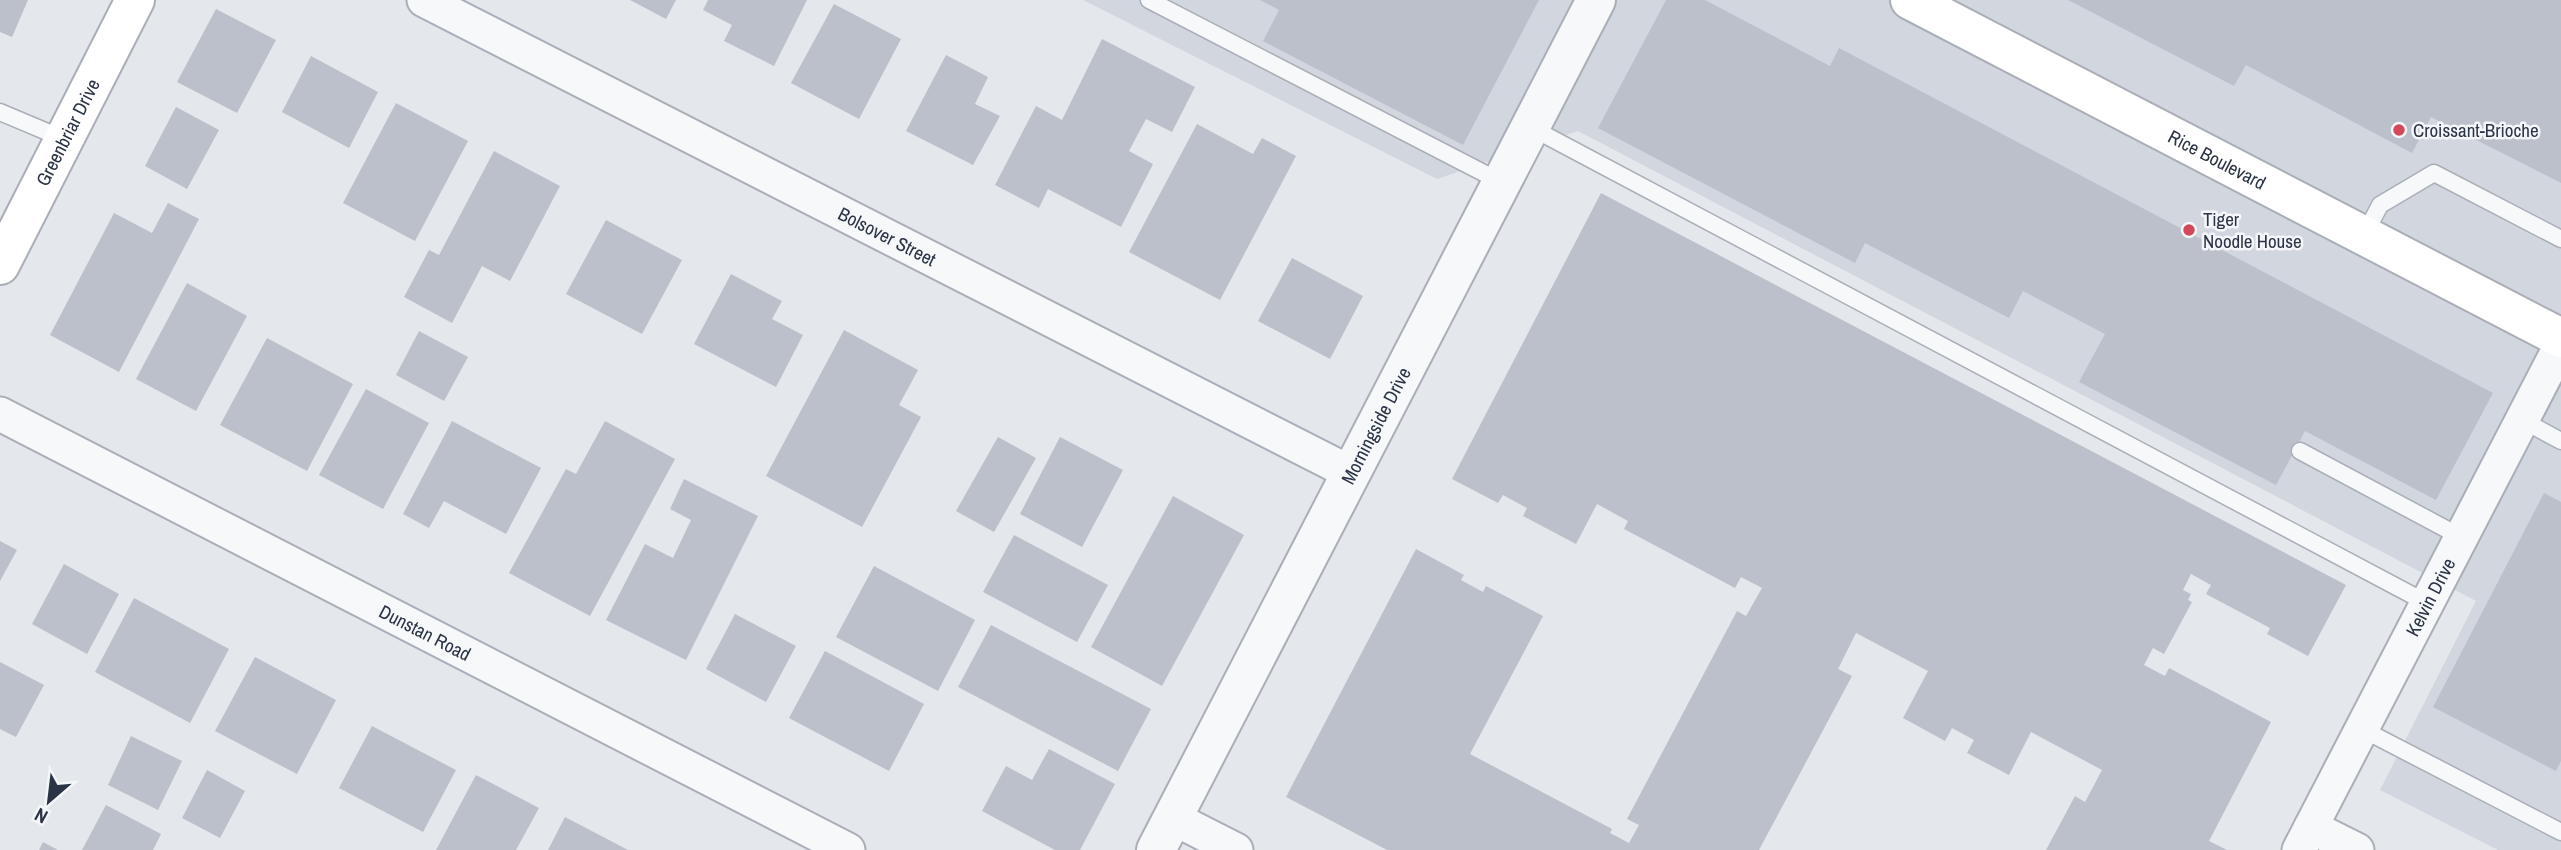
<svg xmlns="http://www.w3.org/2000/svg" width="2561" height="850" viewBox="0 0 2561 850" font-family="'Archivo Narrow',sans-serif">
	<style>
		.built { fill: #d2d6de }
		.building { fill: #bbc0ca }
		.lines { fill: none; stroke-linecap: round; stroke-linejoin: round }
		.service-casing { stroke: #a9aeb7; stroke-width: 19 }
		.minor-casing { stroke: #a9aeb7; stroke-width: 37 }
		.tertiary-casing { stroke: #a9aeb7; stroke-width: 42 }
		.secondary-casing { stroke: #a9aeb7; stroke-width: 42 }
		.service { stroke: #f7f8fa; stroke-width: 16 }
		.minor { stroke: #f7f8fa; stroke-width: 33 }
		.tertiary { stroke: #f7f8fa; stroke-width: 38 }
		.secondary { stroke: #fff; stroke-width: 38 }
		.poi-dot { fill: #d1495b; stroke: #f4f6f9; stroke-width: 2.5 }
		.labels { text-anchor: middle; stroke-width: 5; stroke-linejoin: round; paint-order: stroke }
		.poi-label { font-size: 19px; fill: #2b3445; stroke: #f4f6f9; text-anchor: start }
		.street-label { font-size: 19px; fill: #2b3445; stroke: #f4f6f9 }
	</style>
	<rect width="100%" height="100%" fill="#e4e7ec"/>
	<polygon class="built" points="1083,0 2561,0 2561,850 2498,850 2380,790 2476,601 1578,131 1437,179"/>
	<g class="building">
		<polygon points="0,0 28,0 12,37 0,32"/>
		<polygon points="630,0 676,0 666,19"/>
		<polygon points="708,0 807,0 774,66 724,41 732,25 703,10"/>
		<polygon points="1260,0 1539,0 1463,145 1263,41 1279,10"/>
		<polygon points="1666,0 1705,0 1830,66 1839,48 2493,393 2436,500 2305,431 2276,485 2079,382 2105,334 2023,291 2009,318 1865,243 1855,263 1598,128"/>
		<polygon points="2068,0 2561,0 2561,183 2431,117 2412,153 2246,65 2234,86"/>
		<polygon points="834,4 901,39 859,119 791,83"/>
		<polygon points="216,9 276,40 237,113 177,82"/>
		<polygon points="1102,39 1195,87 1172,132 1146,119 1129,151 1153,164 1121,227 1048,189 1039,208 995,185 1036,106 1062,120"/>
		<polygon points="946,55 988,77 975,104 1000,116 973,165 906,131"/>
		<polygon points="311,56 378,92 349,148 282,112"/>
		<polygon points="396,103 468,141 415,241 343,203"/>
		<polygon points="176,107 219,130 187,189 145,166"/>
		<polygon points="1197,124 1253,154 1262,138 1296,156 1220,300 1129,252"/>
		<polygon points="494,151 560,186 510,281 482,266 452,323 404,297 429,250 439,255"/>
		<polygon points="1601,193 2346,585 2308,656 2267,634 2270,628 2206,594 2211,585 2191,574 2183,590 2191,594 2188,600 2192,602 2164,654 2153,648 2144,665 2165,676 2169,668 2271,722 2209,841 2227,850 2046,850 2075,796 2085,802 2102,770 2031,732 2009,775 1967,753 1974,740 1952,728 1945,741 1903,718 1928,671 1856,633 1838,669 1852,676 1759,850 1387,850 1286,797 1416,549 1464,575 1461,580 1483,592 1486,586 1543,616 1470,754 1612,829 1610,833 1629,843 1639,825 1627,819 1737,611 1746,616 1762,588 1741,577 1735,588 1624,529 1628,521 1597,504 1576,544 1523,516 1527,508 1503,495 1498,503 1452,479"/>
		<polygon points="168,203 199,219 119,372 50,335 114,213 152,233"/>
		<polygon points="606,220 682,260 642,334 566,294"/>
		<polygon points="1292,258 1363,296 1330,359 1258,321"/>
		<polygon points="731,274 782,301 772,319 803,335 776,387 694,344"/>
		<polygon points="187,283 247,316 196,411 136,379"/>
		<polygon points="844,330 918,370 899,405 921,417 862,527 766,476"/>
		<polygon points="419,331 468,357 444,401 396,375"/>
		<polygon points="267,338 353,384 307,471 220,425"/>
		<polygon points="366,389 429,423 383,509 319,475"/>
		<polygon points="452,421 541,468 506,534 444,501 429,528 403,514"/>
		<polygon points="605,421 675,459 590,616 509,573 566,469 576,474"/>
		<polygon points="998,437 1036,458 994,532 956,511"/>
		<polygon points="1060,437 1123,470 1082,547 1020,514"/>
		<polygon points="684,479 758,516 686,660 606,620 645,544 673,558 691,520 670,509"/>
		<polygon points="2544,493 2561,502 2561,761 2556,771 2433,707"/>
		<polygon points="1173,496 1244,535 1162,686 1091,647"/>
		<polygon points="1014,535 1108,585 1077,642 983,592"/>
		<polygon points="0,541 17,550 0,581"/>
		<polygon points="64,564 119,594 87,654 32,624"/>
		<polygon points="874,566 975,620 938,691 836,637"/>
		<polygon points="134,598 229,649 190,723 95,672"/>
		<polygon points="735,614 796,646 766,702 706,669"/>
		<polygon points="991,625 1151,709 1118,771 958,687"/>
		<polygon points="825,651 924,704 889,771 789,718"/>
		<polygon points="255,657 336,700 297,774 215,731"/>
		<polygon points="0,662 44,685 16,737 0,729"/>
		<polygon points="372,726 456,770 423,832 339,788"/>
		<polygon points="131,736 182,761 158,810 108,785"/>
		<polygon points="1049,749 1115,784 1080,850 1055,850 982,811 1006,766 1032,780"/>
		<polygon points="207,770 245,791 220,838 182,818"/>
		<polygon points="476,775 539,808 516,850 436,850"/>
		<polygon points="106,805 161,834 153,850 82,850"/>
		<polygon points="565,817 628,850 548,850"/>
		<polygon points="43,842 58,850 39,850"/>
	</g>
	<g class="lines">
		<g class="service-casing">
			<g id="service">
				<polyline points="1149,0 1501,182"/>
				<polyline points="0,112 64,139"/>
				<polyline points="1530,127 2427,603"/>
				<polyline points="2364,236 2380,205 2434,173 2561,239"/>
				<polyline points="2522,420 2561,441"/>
				<polyline points="2300,451 2461,537"/>
				<polyline points="2362,729 2561,832"/>
			</g>
		</g>
		<g class="minor-casing">
			<g id="minor">
				<path id="s1" d="M424 0 1351 473"/>
				<path id="s2" d="M0 414 848 850"/>
				<polyline points="1173,818 1236,850"/>
				<polyline points="2311,827 2357,850"/>
				<path id="s3" d="M2299 850 2561 345"/>
			</g>
		</g>
		<g class="tertiary-casing">
			<g id="tertiary">
				<path id="s4" d="M1156 850 1596 0"/>
			</g>
		</g>
		<g class="secondary-casing">
			<g id="secondary">
				<path id="s5" d="M1910 0 2561 338"/>
				<path id="s6" d="M0 265 135 0"/>
			</g>
		</g>
		<use href="#service" class="service"/>
		<use href="#minor" class="minor"/>
		<use href="#tertiary" class="tertiary"/>
		<use href="#secondary" class="secondary"/>
	</g>
	<g class="poi-dot">
		<circle cx="2399" cy="130" r="7"/>
		<circle cx="2189" cy="230" r="7"/>
	</g>
	<g class="labels">
		<g class="poi-label">
			<text x="2413" y="137">Croissant-Brioche</text>
			<text x="2203" y="226">Tiger<tspan x="2203" dy="22">Noodle House</tspan></text>
		</g>
		<g class="street-label">
			<text dy="7" stroke="none"><textPath href="#s6" startOffset="149">Greenbriar Drive</textPath></text>
			<text dy="7" stroke="none"><textPath href="#s5" startOffset="346">Rice Boulevard</textPath></text>
			<text dy="7" stroke="none"><textPath href="#s1" startOffset="520">Bolsover Street</textPath></text>
			<text dy="7" stroke="none"><textPath href="#s4" startOffset="478">Morningside Drive</textPath></text>
			<text dy="7" stroke="none"><textPath href="#s3" startOffset="285">Kelvin Drive</textPath></text>
			<text dy="7" stroke="none"><textPath href="#s2" startOffset="478">Dunstan Road</textPath></text>
		</g>
	</g>
	<g transform="translate(49 801) rotate(208)" stroke="#f4f6f9" stroke-width="5" paint-order="stroke">
	<path d="M0-5L12 26L0 18L-12 26Z" fill="#2b3445"/>
	<text y="-10" font-size="19" font-weight="bold" text-anchor="middle" fill="#2b3445">N</text>
	</g>
</svg>
